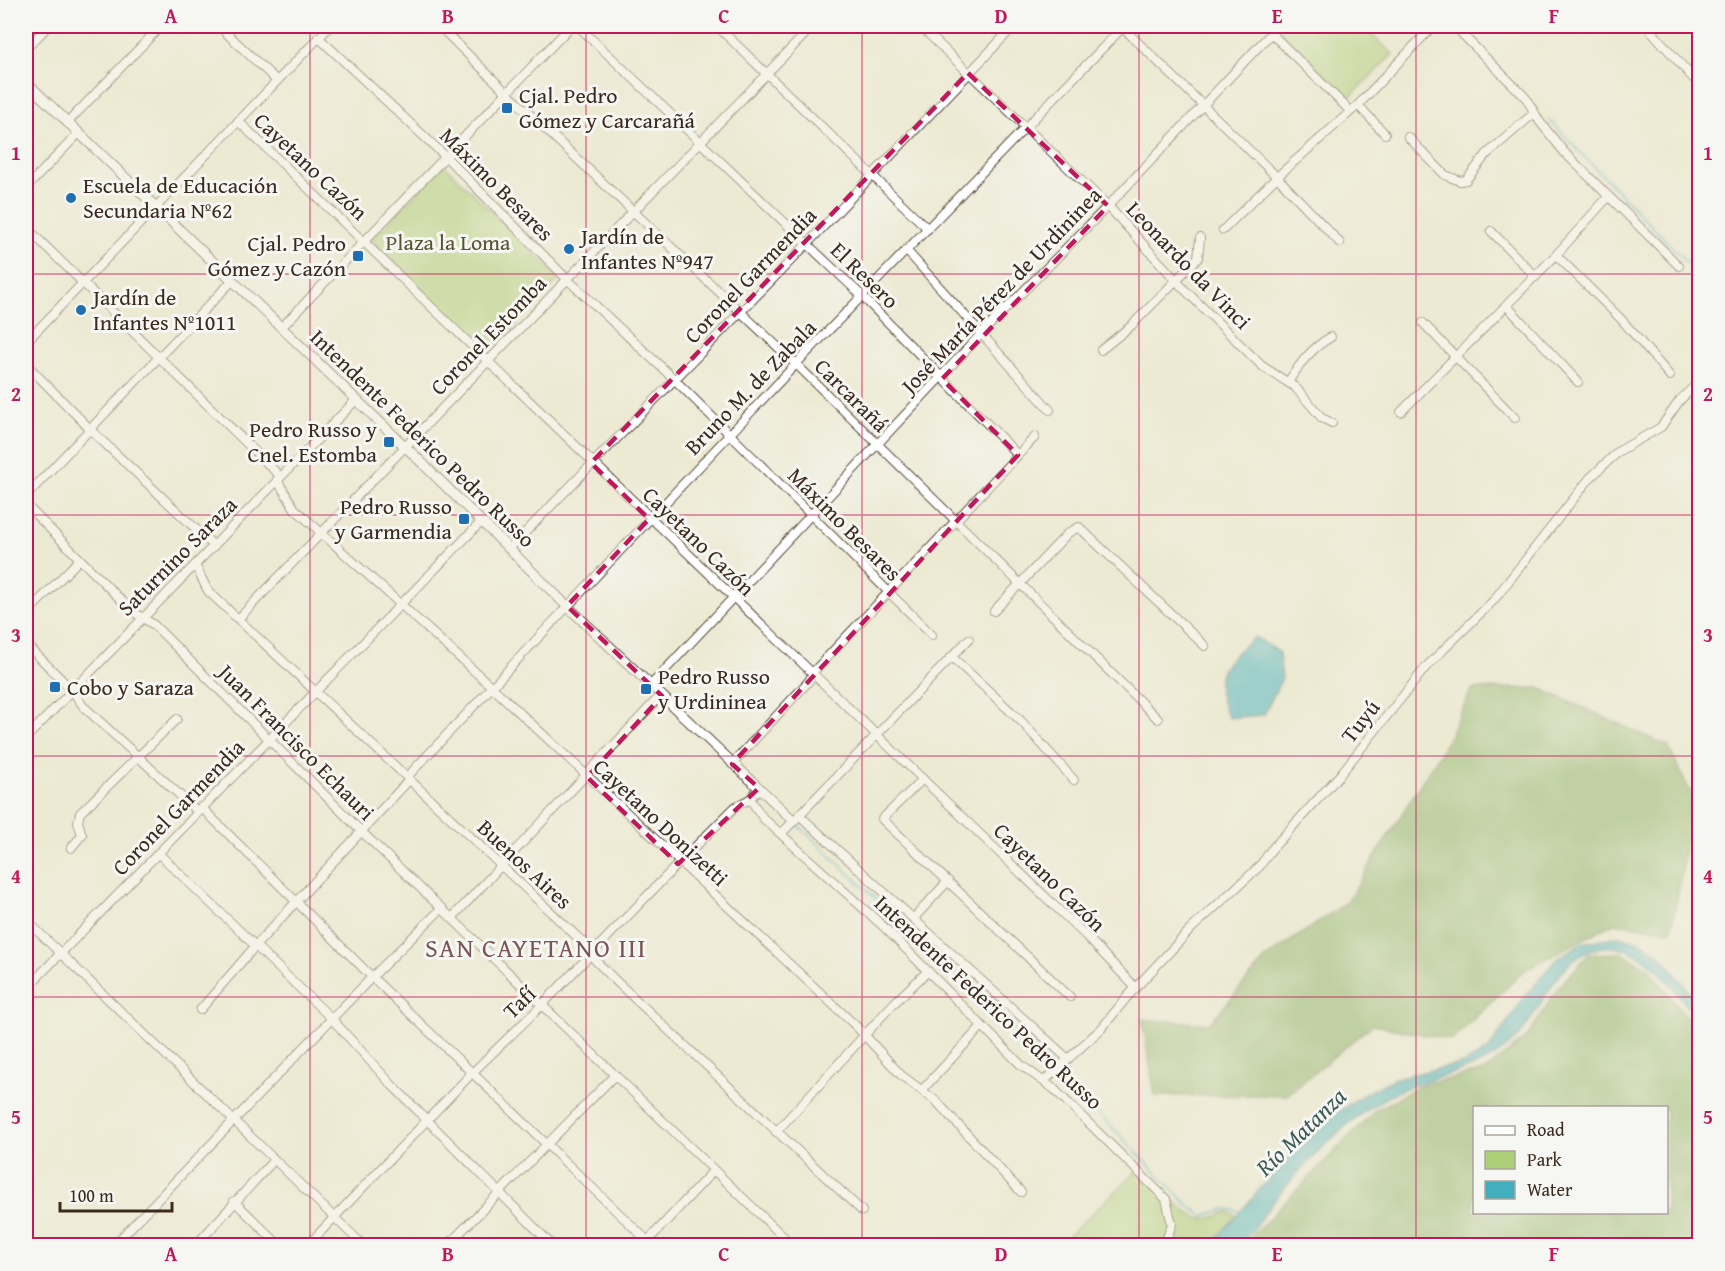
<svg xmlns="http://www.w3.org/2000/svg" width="1725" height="1271" viewBox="0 0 1725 1271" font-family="'Gentium Book Plus',serif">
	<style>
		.green { fill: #adcf78; stroke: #747c4b; stroke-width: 1.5 }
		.forest { fill: #8ab268; stroke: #626e43; stroke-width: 1.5; fill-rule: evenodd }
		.water { fill: #42afbf; stroke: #3e6c6e; stroke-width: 1.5 }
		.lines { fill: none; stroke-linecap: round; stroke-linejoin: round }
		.stream { stroke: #42afbf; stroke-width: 2 }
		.minor-casing { stroke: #564739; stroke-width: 10 }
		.tertiary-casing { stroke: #564739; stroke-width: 11 }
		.minor { stroke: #fff; stroke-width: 8 }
		.tertiary { stroke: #fff; stroke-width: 9 }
		.marked { fill: none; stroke: #c2185b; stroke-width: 4.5; stroke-dasharray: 12 8; stroke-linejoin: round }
		.grid { fill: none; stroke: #c2185b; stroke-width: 1.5; stroke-opacity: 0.55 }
		.poi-dot { fill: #1f6fb2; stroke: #f6f6f2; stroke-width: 2 }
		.labels { text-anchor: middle; stroke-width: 6; stroke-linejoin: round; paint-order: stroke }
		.poi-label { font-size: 22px; fill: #3b2a1e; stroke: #f6f6f2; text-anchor: start }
		.street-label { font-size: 22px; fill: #3b2a1e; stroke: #f6f6f2 }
		.park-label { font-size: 22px; fill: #585334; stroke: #f6f6f2 }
		.water-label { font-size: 24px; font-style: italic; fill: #3d5956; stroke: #f6f6f2 }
		.quarter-label { font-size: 26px; letter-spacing: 1.5px; fill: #7a5557; stroke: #f6f6f2 }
		.neatline { fill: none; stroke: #c2185b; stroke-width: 2 }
		.grid-label { font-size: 20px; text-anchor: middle; font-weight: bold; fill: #c2185b }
	</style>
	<rect width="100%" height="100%" fill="#f6f6f2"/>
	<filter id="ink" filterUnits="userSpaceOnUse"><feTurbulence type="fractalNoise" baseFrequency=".0167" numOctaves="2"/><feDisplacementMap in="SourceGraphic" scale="12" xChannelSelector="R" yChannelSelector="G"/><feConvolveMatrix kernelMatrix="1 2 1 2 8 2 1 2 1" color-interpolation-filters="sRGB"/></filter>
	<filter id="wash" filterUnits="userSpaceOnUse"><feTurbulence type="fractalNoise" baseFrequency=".008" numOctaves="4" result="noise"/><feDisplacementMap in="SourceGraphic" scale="24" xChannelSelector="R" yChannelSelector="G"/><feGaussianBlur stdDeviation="1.35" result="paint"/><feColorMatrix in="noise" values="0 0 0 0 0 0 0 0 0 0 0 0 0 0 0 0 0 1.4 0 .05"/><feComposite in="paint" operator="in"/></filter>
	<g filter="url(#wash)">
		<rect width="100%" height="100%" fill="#edead4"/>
		<g class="green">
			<polygon points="1286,26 1362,26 1393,54 1349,98 1280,32"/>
			<polygon points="444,165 560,278 487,354 371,240"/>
			<path d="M1141 1167C1154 1180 1188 1222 1206 1219 1213 1218 1221 1214 1228 1212L1238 1216 1211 1245 1058 1246Z"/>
		</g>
		<g class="forest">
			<polygon points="1539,688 1668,746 1691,793 1683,866 1671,931 1614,923 1526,969 1452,1040 1372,1025 1287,1095 1155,1096 1142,1019 1209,1024 1266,958 1347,902 1443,748 1472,689"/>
			<path d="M1622 953 1647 967 1699 1032V1245H1243L1375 1110 1421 1085 1485 1071 1527 1037 1558 988 1589 954ZM1474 1108H1666V1212H1474Z"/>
		</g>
		<g class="water">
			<path d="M1255 637 1279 652 1282 678 1264 715 1228 718C1209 675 1220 665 1255 637Z"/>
			<path d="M1619 936 1641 942 1659 953 1699 1003V1023C1678 994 1650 947 1609 947 1557 947 1544 1013 1513 1042 1477 1077 1424 1074 1382 1100 1344 1122 1310 1159 1281 1192 1267 1209 1255 1229 1240 1245H1211L1282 1164 1335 1114 1364 1094 1395 1078 1465 1063 1488 1050 1526 995 1555 960 1581 943Z"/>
		</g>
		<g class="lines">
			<g class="stream">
				<polyline points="1549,120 1700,276"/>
				<polyline points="796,823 1050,1064 1190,1207 1204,1216 1225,1209 1244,1212"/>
			</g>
		</g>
	</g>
	<g filter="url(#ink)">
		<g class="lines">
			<g class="minor-casing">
				<g id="minor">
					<polyline points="219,26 276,80"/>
					<polyline points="439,26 506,92 796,364 1158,719"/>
					<polyline points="578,26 862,296 1018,455"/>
					<polyline points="717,26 928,229"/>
					<polyline points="920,26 1108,206 1184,289 1262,366 1295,387 1322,418 1332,423"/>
					<polyline points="1121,26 1277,177 1340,243"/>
					<polyline points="1454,26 1526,98 1540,122 1565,153 1679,266"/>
					<polyline points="1647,26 1700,86"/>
					<polyline points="1271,33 1350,111"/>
					<polyline points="318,37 445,156 567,279 674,379 932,635"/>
					<polyline points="26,49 48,26"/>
					<polyline points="1358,105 1385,134"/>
					<polyline points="238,121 1086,936 1136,988"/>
					<polyline points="67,123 161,26"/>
					<polyline points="1408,137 1445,175 1460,181 1466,180 1487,154 1534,113"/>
					<polyline points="26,188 78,134"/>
					<polyline points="26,227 280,476"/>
					<polyline points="1223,230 1277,177 1358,105 1433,26"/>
					<polyline points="1491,231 1536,277"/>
					<polyline points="906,250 1050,410"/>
					<polyline points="1556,255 1621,319 1670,376"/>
					<polyline points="1507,306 1578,382"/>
					<polyline points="1423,323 1515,418"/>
					<polyline points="281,328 571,26"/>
					<polyline points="26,342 330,26"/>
					<polyline points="1101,350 1131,326 1198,258 1200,238"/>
					<polyline points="26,364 98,437 214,546"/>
					<path d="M1288 382C1300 364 1311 348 1331 337"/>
					<polyline points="1401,412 1556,255 1608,197"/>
					<polyline points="277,480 295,509 492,687 857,1027 901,1075 936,1101 1021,1192"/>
					<polyline points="26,496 232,281"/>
					<polyline points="26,505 132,611 154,625 362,832 793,1246"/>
					<polyline points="510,548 807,244 1014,26"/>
					<polyline points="195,565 208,591 587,946 595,960 617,982 862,1211"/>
					<polyline points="994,611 1068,533 1079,527 1205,646"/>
					<polyline points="26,614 79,560"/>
					<polyline points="239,618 813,26"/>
					<polyline points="26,644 72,690 83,706 197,811"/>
					<polyline points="952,657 1021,721 1074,780"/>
					<polyline points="651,685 982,333 1108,206 1278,26"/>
					<polyline points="26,738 356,400"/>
					<polyline points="732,764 809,681 815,670 1035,437"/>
					<polyline points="407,777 796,364 1124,26"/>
					<polyline points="923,779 882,819 1070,997"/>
					<polyline points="750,799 763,818 884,927 1021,1065 1054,1089 1166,1199 1172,1224 1164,1246"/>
					<polyline points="201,807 372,977 653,1246"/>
					<polyline points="799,815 1067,1058"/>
					<polyline points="782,833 969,639"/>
					<polyline points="71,848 82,835 78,822 80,813 177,719"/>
					<polyline points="158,853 331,1018 392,1085 553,1246"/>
					<polyline points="452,918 661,695"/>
					<polyline points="914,918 948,881"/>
					<polyline points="26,920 364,1246"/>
					<polyline points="26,989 482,521"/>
					<polyline points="200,1010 257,944 409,780"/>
					<polyline points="1044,1081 1102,1028 1127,997 1191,929 1260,866 1271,850 1339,776 1426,667 1493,601 1590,478 1619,451 1661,427 1680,400 1700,381"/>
					<polyline points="922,1090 982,1026"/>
					<polyline points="776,1132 894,1003 928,971"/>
					<polyline points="234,1201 280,1246"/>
					<polyline points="113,1246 372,977 442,908"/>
					<polyline points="195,1246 274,1160"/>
					<polyline points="307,1246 473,1072 541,1006 678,864 735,807 750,799 759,788"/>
					<polyline points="447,1246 615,1075"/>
					<polyline points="643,1246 714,1170"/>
				</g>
			</g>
			<g class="tertiary-casing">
				<polyline id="tertiary" points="26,82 415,456 567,606 794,821"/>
			</g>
			<use href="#minor" class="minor"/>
			<use href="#tertiary" class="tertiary"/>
		</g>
	</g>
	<path d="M0 0H1725V1271H0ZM968 73 1108 206 942 379 1018 455 732 764 759 788 678 864 587 777 662 696 567 606 649 519 591 463Z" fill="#edead4" fill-opacity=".55" fill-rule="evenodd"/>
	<path class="marked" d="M968 73 1108 206 942 379 1018 455 732 764 759 788 678 864 587 777 662 696 567 606 649 519 591 463Z"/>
	<path class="grid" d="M310 26V1246M586 26V1246M862 26V1246M1139 26V1246M1416 26V1246M26 274H1700M26 515H1700M26 756H1700M26 997H1700"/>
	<g class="poi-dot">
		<rect x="501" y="102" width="12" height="12" rx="3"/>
		<circle cx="71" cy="198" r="6"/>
		<circle cx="569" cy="249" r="6"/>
		<rect x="352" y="250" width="12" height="12" rx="3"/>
		<circle cx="81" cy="310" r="6"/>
		<rect x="383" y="436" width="12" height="12" rx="3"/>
		<rect x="458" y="513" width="12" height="12" rx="3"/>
		<rect x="49" y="681" width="12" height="12" rx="3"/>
		<rect x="640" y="683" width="12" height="12" rx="3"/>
	</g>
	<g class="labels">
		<g class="poi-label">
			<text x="519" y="103">Cjal. Pedro<tspan x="519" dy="25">Gómez y Carcarañá</tspan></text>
			<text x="83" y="193">Escuela de Educación<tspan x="83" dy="25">Secundaria Nº62</tspan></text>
			<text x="581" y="244">Jardín de<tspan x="581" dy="25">Infantes Nº947</tspan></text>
			<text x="346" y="251" text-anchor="end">Cjal. Pedro<tspan x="346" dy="25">Gómez y Cazón</tspan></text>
			<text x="93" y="305">Jardín de<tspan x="93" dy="25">Infantes Nº1011</tspan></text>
			<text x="377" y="437" text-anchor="end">Pedro Russo y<tspan x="377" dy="25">Cnel. Estomba</tspan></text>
			<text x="452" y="514" text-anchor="end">Pedro Russo<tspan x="452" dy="25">y Garmendia</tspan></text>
			<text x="658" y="684">Pedro Russo<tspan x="658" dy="25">y Urdininea</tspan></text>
			<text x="67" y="695">Cobo y Saraza</text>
		</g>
		<g class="street-label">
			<text transform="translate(311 166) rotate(43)" y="8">Cayetano Cazón</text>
			<text transform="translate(497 184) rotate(45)" y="8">Máximo Besares</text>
			<text transform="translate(1189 265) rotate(46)" y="8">Leonardo da Vinci</text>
			<text transform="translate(750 275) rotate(-46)" y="8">Coronel Garmendia</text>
			<text transform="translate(865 275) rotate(44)" y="8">El Resero</text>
			<text transform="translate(1001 290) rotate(-46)" y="8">José María Pérez de Urdininea</text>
			<text transform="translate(488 335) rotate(-46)" y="8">Coronel Estomba</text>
			<text transform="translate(750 387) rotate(-46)" y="8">Bruno M. de Zabala</text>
			<text transform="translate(852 395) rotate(45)" y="8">Carcarañá</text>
			<text transform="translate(423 438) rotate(44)" y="8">Intendente Federico Pedro Russo</text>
			<text transform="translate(845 524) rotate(45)" y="8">Máximo Besares</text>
			<text transform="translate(699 541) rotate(44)" y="8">Cayetano Cazón</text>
			<text transform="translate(177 556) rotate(-45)" y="8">Saturnino Saraza</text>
			<text transform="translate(1360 721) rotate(-52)" y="8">Tuyú</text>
			<text transform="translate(297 742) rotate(45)" y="8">Juan Francisco Echauri</text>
			<text transform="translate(178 807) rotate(-46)" y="8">Coronel Garmendia</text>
			<text transform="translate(661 822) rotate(43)" y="8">Cayetano Donizetti</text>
			<text transform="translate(525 864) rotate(43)" y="8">Buenos Aires</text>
			<text transform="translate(1050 877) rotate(44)" y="8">Cayetano Cazón</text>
			<text transform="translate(519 1002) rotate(-44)" y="8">Tafí</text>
			<text transform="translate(989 1002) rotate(43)" y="8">Intendente Federico Pedro Russo</text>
		</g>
		<g class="park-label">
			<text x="448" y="250">Plaza la Loma</text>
		</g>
		<g class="water-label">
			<text transform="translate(1301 1132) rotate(-44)" y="8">Río Matanza</text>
		</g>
		<g class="quarter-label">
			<text x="536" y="957">SAN CAYETANO III</text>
		</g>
	</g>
	<rect width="1725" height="1271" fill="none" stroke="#f6f6f2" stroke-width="66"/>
	<rect x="1473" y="1106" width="195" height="108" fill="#f6f6f2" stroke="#aba49d" stroke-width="1.5"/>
	<rect x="1485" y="1126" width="30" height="9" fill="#ffffff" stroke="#aba49d" stroke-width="1.5"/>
	<text x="1527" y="1136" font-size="18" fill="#3b2a1e">Road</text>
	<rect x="1485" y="1151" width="30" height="18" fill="#adcf78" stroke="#aba49d" stroke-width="1.5"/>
	<text x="1527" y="1166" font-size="18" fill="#3b2a1e">Park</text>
	<rect x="1485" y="1181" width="30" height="18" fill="#42afbf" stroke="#aba49d" stroke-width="1.5"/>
	<text x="1527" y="1196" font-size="18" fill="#3b2a1e">Water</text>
	<path d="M60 1202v9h112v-9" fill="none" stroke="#3b2a1e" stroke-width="3"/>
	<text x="69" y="1202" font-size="18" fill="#3b2a1e" stroke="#f6f6f2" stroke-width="4.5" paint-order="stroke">100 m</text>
	<rect x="33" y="33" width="1659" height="1205" class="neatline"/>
	<g class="grid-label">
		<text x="171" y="23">A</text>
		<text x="448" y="23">B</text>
		<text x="724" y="23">C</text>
		<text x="1001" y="23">D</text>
		<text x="1277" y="23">E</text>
		<text x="1554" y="23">F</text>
		<text x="16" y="160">1</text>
		<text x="1708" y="160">1</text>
		<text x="16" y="401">2</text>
		<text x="1708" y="401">2</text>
		<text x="16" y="642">3</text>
		<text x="1708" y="642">3</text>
		<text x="16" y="883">4</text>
		<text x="1708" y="883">4</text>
		<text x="16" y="1124">5</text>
		<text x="1708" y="1124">5</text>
		<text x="171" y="1261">A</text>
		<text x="448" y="1261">B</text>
		<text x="724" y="1261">C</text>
		<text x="1001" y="1261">D</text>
		<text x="1277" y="1261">E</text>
		<text x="1554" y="1261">F</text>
	</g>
</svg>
